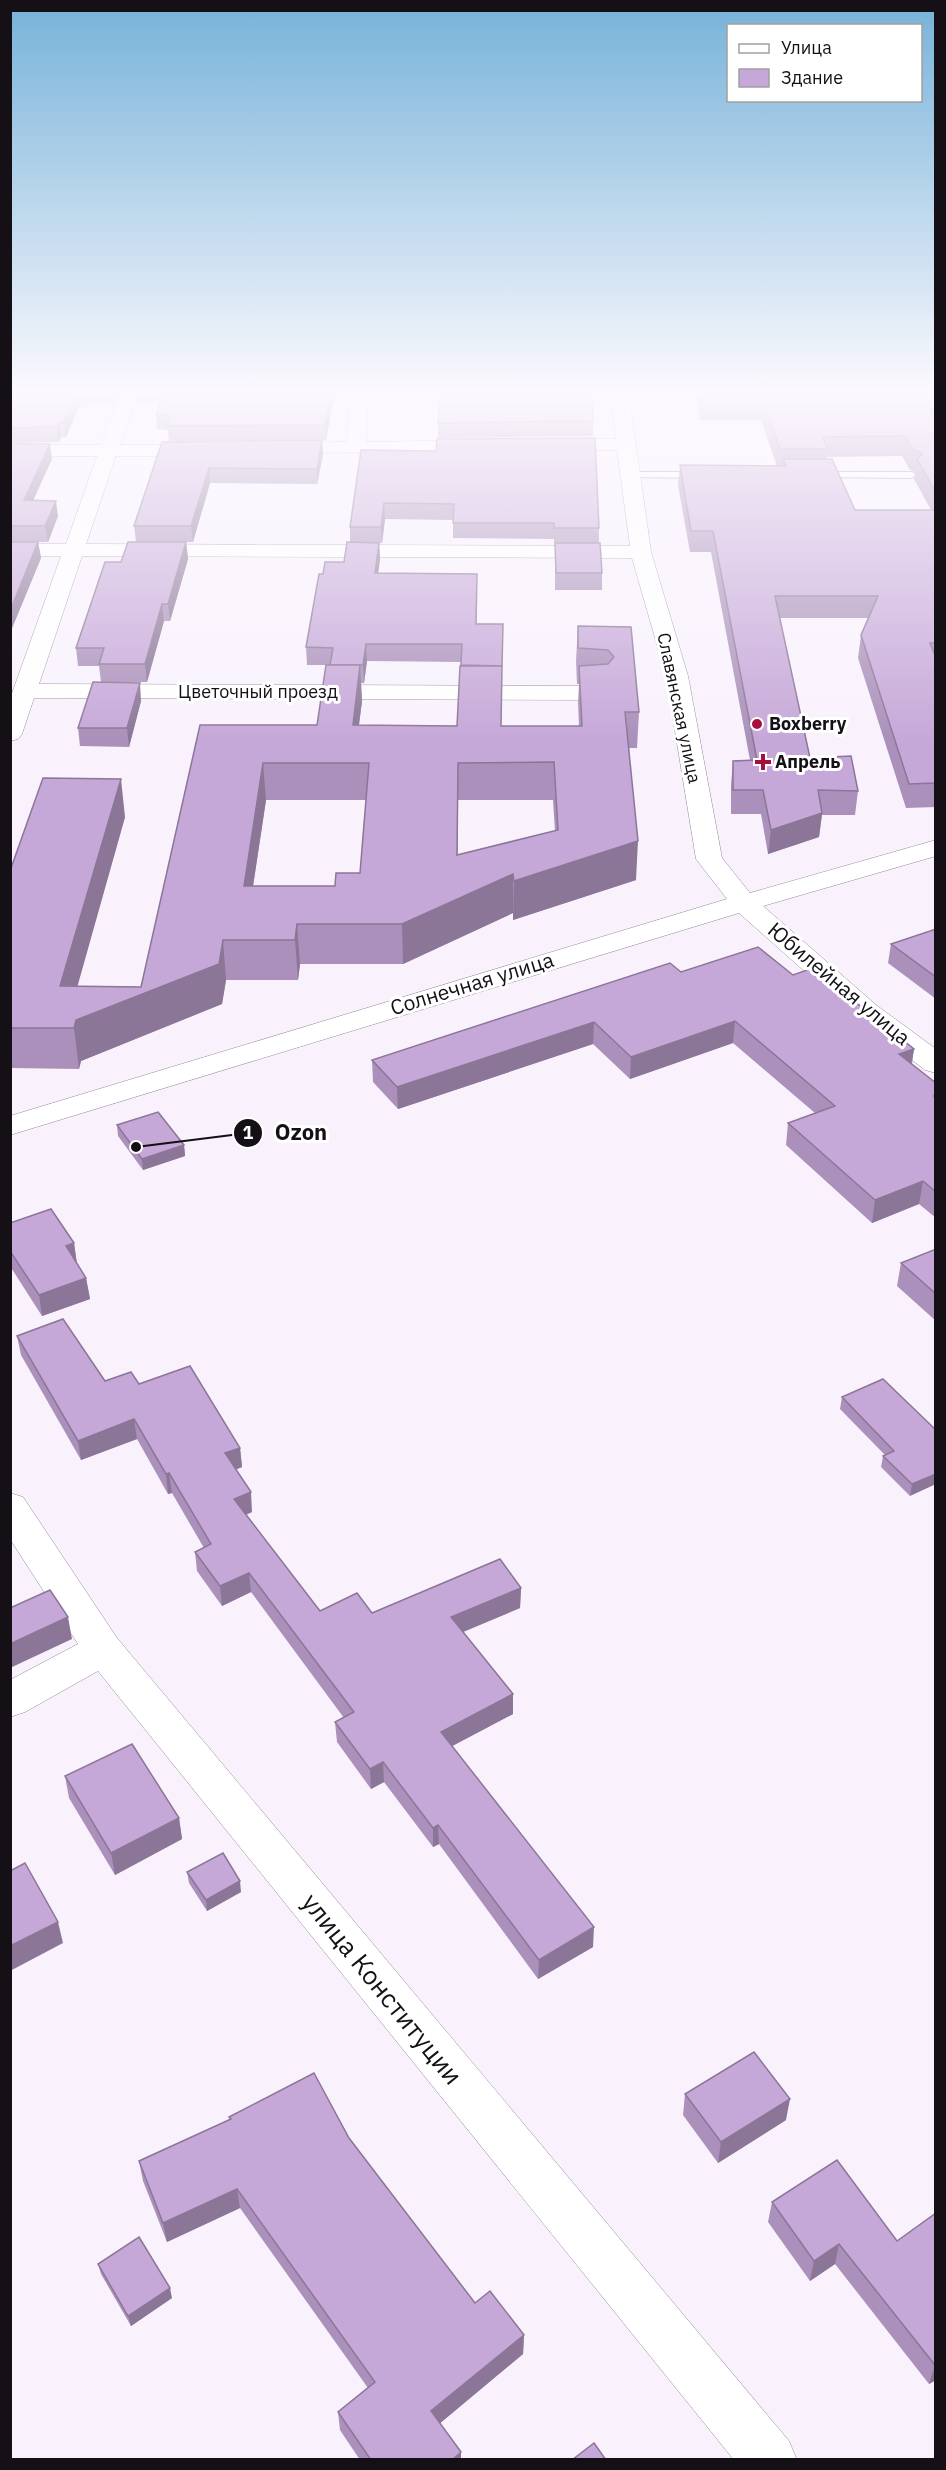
<svg xmlns="http://www.w3.org/2000/svg" width="946" height="2470" viewBox="0 0 946 2470" font-family="'IBM Plex Sans',sans-serif">
	<style>
		.lines { fill: none; stroke-linecap: round; stroke-linejoin: round }
		.lane-casing { stroke: #938999; stroke-width: 2 }
		.street-casing { stroke: #938999; stroke-width: 1 }
		.lane { fill: #fff; fill-rule: evenodd }
		.street { fill: #fff; fill-rule: evenodd }
		.wall { fill: #aa90ba; fill-rule: evenodd }
		.shaded-wall { fill: #8b7697 }
		.building { fill: #c6a8d8; stroke: #8b7697; stroke-width: 1.5; fill-rule: evenodd }
		.poi-dot { fill: #a70f3c; stroke: #fff; stroke-width: 2 }
		.labels { text-anchor: middle; stroke-width: 6; stroke-linejoin: round; paint-order: stroke }
		.far-street-label { font-size: 18px; fill: #141016; stroke: #fff }
		.far-poi-label { font-size: 18px; font-weight: bold; fill: #141016; stroke: #fff; text-anchor: start }
		.street-label { font-size: 21px; fill: #141016; stroke: #fff }
		.near-street-label { font-size: 26px; fill: #141016; stroke: #fff }
		.leader { fill: none; stroke: #141016; stroke-width: 2 }
		.callout-dot { fill: #141016; stroke: #fff; stroke-width: 2 }
		.mark-label { font-size: 18px; text-anchor: middle; font-weight: bold; fill: #fff }
		.callout-label { font-size: 22px; text-anchor: middle; font-weight: bold; fill: #141016; stroke: #fff; stroke-width: 6; stroke-linejoin: round; paint-order: stroke }
	</style>
	<rect width="100%" height="100%" fill="#f9f2fd"/>
	<g class="lines">
		<g class="lane-casing">
			<g id="lane">
				<polygon points="629,472 702,472 707,475 702,478 625,477 625,473"/>
				<polygon points="817,472 912,472 917,475 912,478 813,477 813,473"/>
			</g>
		</g>
		<g class="street-casing">
			<g id="street">
				<polygon points="119,395 137,395 120,445 204,444 211,446 213,450 211,454 204,456 116,456 86,544 630,546 617,450 549,451 542,449 540,445 542,441 549,439 616,439 611,395 629,395 651,552 688,676 722,858 750,893 936,840 936,856 763,906 876,1005 936,1049 936,1073 925,1070 856,1017 739,913 10,1135 10,1116 727,899 696,859 666,676 632,558 82,556 39,684 598,686 606,688 610,693 606,698 598,700 34,698 22,734 18,739 10,741 10,699 61,556 10,556 10,544 66,544 97,456 10,457 10,445 101,445"/>
				<polygon points="350,395 368,395 366,442 480,440 487,442 489,446 487,450 480,452 272,453 270,449 272,445 279,443 347,442"/>
				<polygon points="10,1493 23,1497 117,1638 789,2441 797,2460 734,2460 98,1671 25,1712 10,1717 10,1680 78,1644 10,1539"/>
			</g>
		</g>
		<use href="#lane" class="lane"/>
		<use href="#street" class="street"/>
	</g>
	<g class="wall">
		<polygon points="10,395 118,395 113,404 87,404 86,407 79,407 66,437 61,437 59,442 10,443"/>
		<polygon points="135,395 334,395 326,440 169,441 168,430 157,429 156,415 160,404 136,404"/>
		<path d="M696 395H936V807L906 808 858 658 861 635 868 618H780L810 758 858 791 855 815H822L819 837 768 854 761 814H731V785L733 761 750 760 711 552H690L678 485 680 465 777 466 761 420H700ZM902 456 910 470 915 472 914 479 931 510H855L827 459V457Z"/>
		<polygon points="593,421 593,436 438,438 438,423"/>
		<polygon points="322,440 323,455 317,484 210,483 193,542 186,542 188,559 170,621 164,621 147,682 101,682 99,666 78,666 76,648 121,562 136,542 134,526 162,442"/>
		<polygon points="10,444 52,459 33,500 58,516 48,542 29,542 38,542 41,558 10,633"/>
		<path d="M361 450 599 528V543L602 573V590H555V543H554V539L453 538V520L385 519 382 543H379L380 559 378 573 477 591 476 624 501 726H579L578 702 579 684H577L576 661 578 626 631 627 639 712 637 748H629L636 880 513 920V913L403 964H300L298 980H226L222 1004 81 1061 79 1069 10 1068V871L125 817 77 986 141 987 200 725H317L330 665H307L306 647 323 574 344 562 350 542V527ZM367 661 461 662 457 726 359 725 362 701 361 683H364ZM266 800H366L360 873 335 886H253ZM458 800H553L555 831 457 855Z"/>
		<polygon points="141,701 129,747 80,746 78,728"/>
		<polygon points="936,929 936,999 888,963 891,944"/>
		<polygon points="681,972 793,975 914,1049 912,1064 936,1083 936,1218 919,1204 872,1223 786,1145 788,1123 815,1113 733,1043 630,1079 593,1044 398,1109 373,1082 372,1060"/>
		<polygon points="117,1125 184,1145 185,1156 143,1170 118,1136"/>
		<polygon points="10,1223 74,1243 77,1264 86,1278 90,1299 42,1316 10,1266"/>
		<polygon points="936,1249 936,1321 897,1286 901,1263"/>
		<polygon points="17,1336 105,1381 139,1384 240,1448 242,1467 236,1469 252,1512 246,1515 320,1611 372,1613 521,1588 520,1608 463,1632 513,1714 452,1746 593,1947 538,1979 439,1844 433,1847 384,1782 371,1789 337,1742 335,1722 344,1718 251,1592 222,1606 197,1571 195,1552 204,1548 172,1493 168,1494 137,1439 81,1460 21,1355"/>
		<polygon points="842,1397 936,1430 910,1496 881,1467 883,1456 885,1455 840,1409"/>
		<polygon points="65,1776 179,1818 182,1839 115,1875 69,1798"/>
		<polygon points="187,1872 241,1892 207,1911 189,1883"/>
		<polygon points="685,2094 786,2120 718,2163 683,2115"/>
		<polygon points="229,2117 349,2138 475,2303 524,2335 523,2354 440,2423 461,2460 360,2460 340,2430 338,2412 368,2388 240,2208 167,2242 143,2181 139,2161 230,2120"/>
		<polygon points="772,2202 897,2241 936,2213 936,2380 929,2384 835,2264 810,2281 768,2222"/>
		<polygon points="98,2264 172,2298 131,2326 101,2274"/>
	</g>
	<g class="shaded-wall">
		<polygon points="76,395 78,395 79,407 66,437 64,422"/>
		<polygon points="84,395 86,395 87,404 86,407"/>
		<polygon points="112,395 118,395 113,404"/>
		<polygon points="331,395 334,395 326,440 325,425"/>
		<polygon points="60,422 61,437 59,442 57,427"/>
		<polygon points="322,440 323,455 317,484 317,469"/>
		<polygon points="50,444 52,459 26,516 24,500"/>
		<polygon points="209,468 210,483 193,542 191,526"/>
		<polygon points="56,501 58,516 48,542 45,526"/>
		<polygon points="384,503 385,519 382,543 381,527"/>
		<polygon points="38,542 41,558 10,633 10,611"/>
		<polygon points="186,542 188,559 170,621 168,604"/>
		<polygon points="379,543 380,559 376,590 375,573"/>
		<polygon points="162,604 164,621 147,682 145,664"/>
		<polygon points="366,644 367,661 364,683 363,665"/>
		<polygon points="360,665 362,701 354,762 353,725"/>
		<polygon points="140,683 141,701 129,747 127,728"/>
		<polygon points="263,763 266,800 247,926 244,886"/>
		<polygon points="458,763 458,800 457,894 457,855"/>
		<polygon points="121,779 125,817 66,1027 60,986"/>
		<polygon points="822,813 819,837 768,854 771,830"/>
		<polygon points="638,841 636,880 513,920 514,881"/>
		<polygon points="513,874 513,913 403,964 402,924"/>
		<polygon points="297,924 300,964 298,980 295,940"/>
		<polygon points="223,940 226,980 222,1004 81,1061 79,1069 74,1028 76,1020 219,964"/>
		<polygon points="735,1021 733,1043 630,1079 631,1057"/>
		<polygon points="594,1022 593,1044 398,1109 397,1087"/>
		<polygon points="914,1049 910,1071 899,1054"/>
		<polygon points="184,1145 185,1156 143,1170 142,1159"/>
		<polygon points="923,1181 919,1204 872,1223 875,1200"/>
		<polygon points="74,1243 77,1265 66,1246"/>
		<polygon points="86,1278 90,1299 42,1316 39,1295"/>
		<polygon points="134,1419 137,1439 81,1460 78,1441"/>
		<polygon points="240,1448 242,1467 228,1473 225,1453"/>
		<polygon points="169,1473 172,1493 168,1494 166,1474"/>
		<polygon points="936,1474 936,1484 910,1496 912,1484"/>
		<polygon points="251,1492 252,1512 236,1518 234,1499"/>
		<polygon points="249,1573 251,1592 222,1606 220,1586"/>
		<polygon points="521,1588 520,1608 451,1637 451,1617"/>
		<polygon points="68,1617 72,1639 10,1668 10,1644"/>
		<polygon points="513,1694 513,1714 441,1752 441,1732"/>
		<polygon points="383,1762 384,1782 371,1789 370,1769"/>
		<polygon points="179,1818 182,1839 115,1875 111,1853"/>
		<polygon points="438,1825 439,1844 433,1847 433,1828"/>
		<polygon points="240,1881 241,1892 207,1911 206,1900"/>
		<polygon points="58,1922 63,1943 10,1971 10,1946"/>
		<polygon points="594,1927 593,1947 538,1979 539,1960"/>
		<polygon points="790,2099 786,2120 718,2163 721,2142"/>
		<polygon points="237,2189 240,2208 167,2242 163,2223"/>
		<polygon points="839,2244 835,2264 810,2281 814,2261"/>
		<polygon points="170,2288 172,2298 131,2326 128,2316"/>
		<polygon points="524,2335 523,2354 432,2430 431,2411"/>
		<polygon points="935,2365 936,2380 929,2384"/>
		<polygon points="461,2452 461,2460 452,2460"/>
	</g>
	<g class="building">
		<polygon points="10,395 76,395 64,422 60,422 57,427 10,428"/>
		<polygon points="163,395 331,395 325,425 167,426 171,415 156,415"/>
		<polygon points="440,395 592,395 593,421 438,423"/>
		<polygon points="701,395 936,395 936,410 930,410 936,421 936,493 917,459 922,454 912,449 905,436 822,437 828,449 780,449 763,400 701,400"/>
		<polygon points="595,438 599,528 554,528 554,523 453,523 454,504 384,503 381,527 350,527 361,450 436,451 437,439"/>
		<polygon points="322,440 317,469 209,468 191,526 134,526 162,442"/>
		<polygon points="10,444 50,444 24,500 56,501 45,526 10,526"/>
		<polygon points="783,459 832,459 855,510 936,510 936,643 930,643 936,658 936,783 909,784 861,635 878,596 775,596 810,758 851,756 858,791 818,790 822,813 771,830 763,790 733,790 733,761 757,760 713,531 691,531 680,465 786,466"/>
		<polygon points="10,542 38,542 10,611"/>
		<polygon points="128,542 186,542 168,604 162,604 145,664 99,664 104,648 76,648 105,562 121,562"/>
		<polygon points="347,542 379,543 375,573 477,574 476,624 503,624 502,666 461,665 462,644 366,644 363,665 330,665 333,648 306,647 319,574 323,574 325,562 344,562"/>
		<polygon points="555,543 600,543 602,573 556,573"/>
		<path d="M578 626 631 627 639 712H625L638 841 514 881 513 874 402 924H297L295 940H223L219 964 76 1020 74 1028H10V871L43 778 121 779 60 986 141 987 200 725H317L326 665H360L353 725 457 726 460 666H502L501 726H582L579 666 608 664 614 657 608 650 578 648ZM554 762 558 830 457 855 458 763ZM263 763H369L360 873H336L335 886H244Z"/>
		<polygon points="93,682 140,683 127,728 78,728"/>
		<polygon points="936,929 936,977 891,944"/>
		<polygon points="758,947 793,975 813,968 914,1049 899,1054 936,1083 936,1095 934,1096 936,1097 936,1192 923,1181 875,1200 788,1123 835,1106 735,1021 631,1057 594,1022 397,1087 372,1060 670,963 681,972"/>
		<polygon points="158,1112 184,1145 142,1159 117,1125"/>
		<polygon points="51,1209 74,1243 66,1246 86,1278 39,1295 10,1251 10,1223"/>
		<polygon points="936,1249 936,1294 901,1263"/>
		<polygon points="63,1319 105,1381 131,1372 139,1384 190,1366 240,1448 225,1453 251,1492 234,1499 320,1611 357,1593 372,1613 500,1559 521,1588 451,1617 513,1694 441,1732 594,1927 539,1960 438,1825 433,1828 383,1762 370,1769 335,1722 354,1712 249,1573 220,1586 195,1552 211,1544 169,1473 166,1474 134,1419 78,1441 17,1336"/>
		<polygon points="883,1379 936,1430 936,1474 912,1484 883,1456 894,1451 842,1397"/>
		<polygon points="50,1590 68,1617 10,1644 10,1608"/>
		<polygon points="132,1744 179,1818 111,1853 65,1776"/>
		<polygon points="223,1853 240,1881 206,1900 187,1872"/>
		<polygon points="25,1863 58,1922 10,1946 10,1871"/>
		<polygon points="754,2052 790,2099 721,2142 685,2094"/>
		<polygon points="314,2073 349,2138 475,2303 490,2291 524,2335 431,2411 461,2452 452,2460 371,2460 338,2412 375,2382 237,2189 163,2223 139,2161 231,2119 229,2117"/>
		<polygon points="837,2160 897,2241 936,2213 935,2365 839,2244 814,2261 772,2202"/>
		<polygon points="139,2237 170,2288 128,2316 98,2264"/>
		<polygon points="594,2443 606,2460 572,2460"/>
	</g>
	<linearGradient id="sky" x2="0" y2="1"><stop stop-color="#76b2d9"/><stop offset="0.53" stop-color="#fcf9fe"/><stop offset="1" stop-color="#fcf9fe" stop-opacity="0"/></linearGradient>
	<rect width="946" height="741" fill="url(#sky)"/>
	<g class="poi-dot">
		<circle cx="757" cy="724" r="6"/>
		<path d="M760 753h6v6h6v6h-6v6h-6v-6h-6v-6h6z"/>
	</g>
	<g class="labels">
		<g class="far-street-label">
			<text x="258" y="698">Цветочный проезд</text>
			<text transform="translate(679 708) rotate(78)" y="6">Славянская улица</text>
		</g>
		<g class="far-poi-label">
			<text x="769" y="730">Boxberry</text>
			<text x="775" y="768">Апрель</text>
		</g>
		<g class="street-label">
			<text transform="translate(472 984) rotate(-17)" y="7">Солнечная улица</text>
			<text transform="translate(839 984) rotate(40)" y="7">Юбилейная улица</text>
		</g>
		<g class="near-street-label">
			<text transform="translate(382 1989) rotate(51)" y="9">улица Конституции</text>
		</g>
	</g>
	<path class="leader" d="M136 1147L248 1133"/>
	<g class="callout-dot">
		<circle cx="136" cy="1147" r="6"/>
		<circle cx="248" cy="1133" r="15"/>
	</g>
	<g class="mark-label">
		<text x="248" y="1139">1</text>
	</g>
	<g class="callout-label">
		<text x="301" y="1140">Ozon</text>
	</g>
	<rect width="946" height="2470" fill="none" stroke="#141016" stroke-width="24"/>
	<rect x="727" y="24" width="195" height="78" fill="#ffffff" stroke="#a19fa2" stroke-width="1.5"/>
	<rect x="739" y="44" width="30" height="9" fill="#ffffff" stroke="#a19fa2" stroke-width="1.5"/>
	<text x="781" y="54" font-size="18" fill="#141016">Улица</text>
	<rect x="739" y="69" width="30" height="18" fill="#c6a8d8" stroke="#a19fa2" stroke-width="1.5"/>
	<text x="781" y="84" font-size="18" fill="#141016">Здание</text>
</svg>
